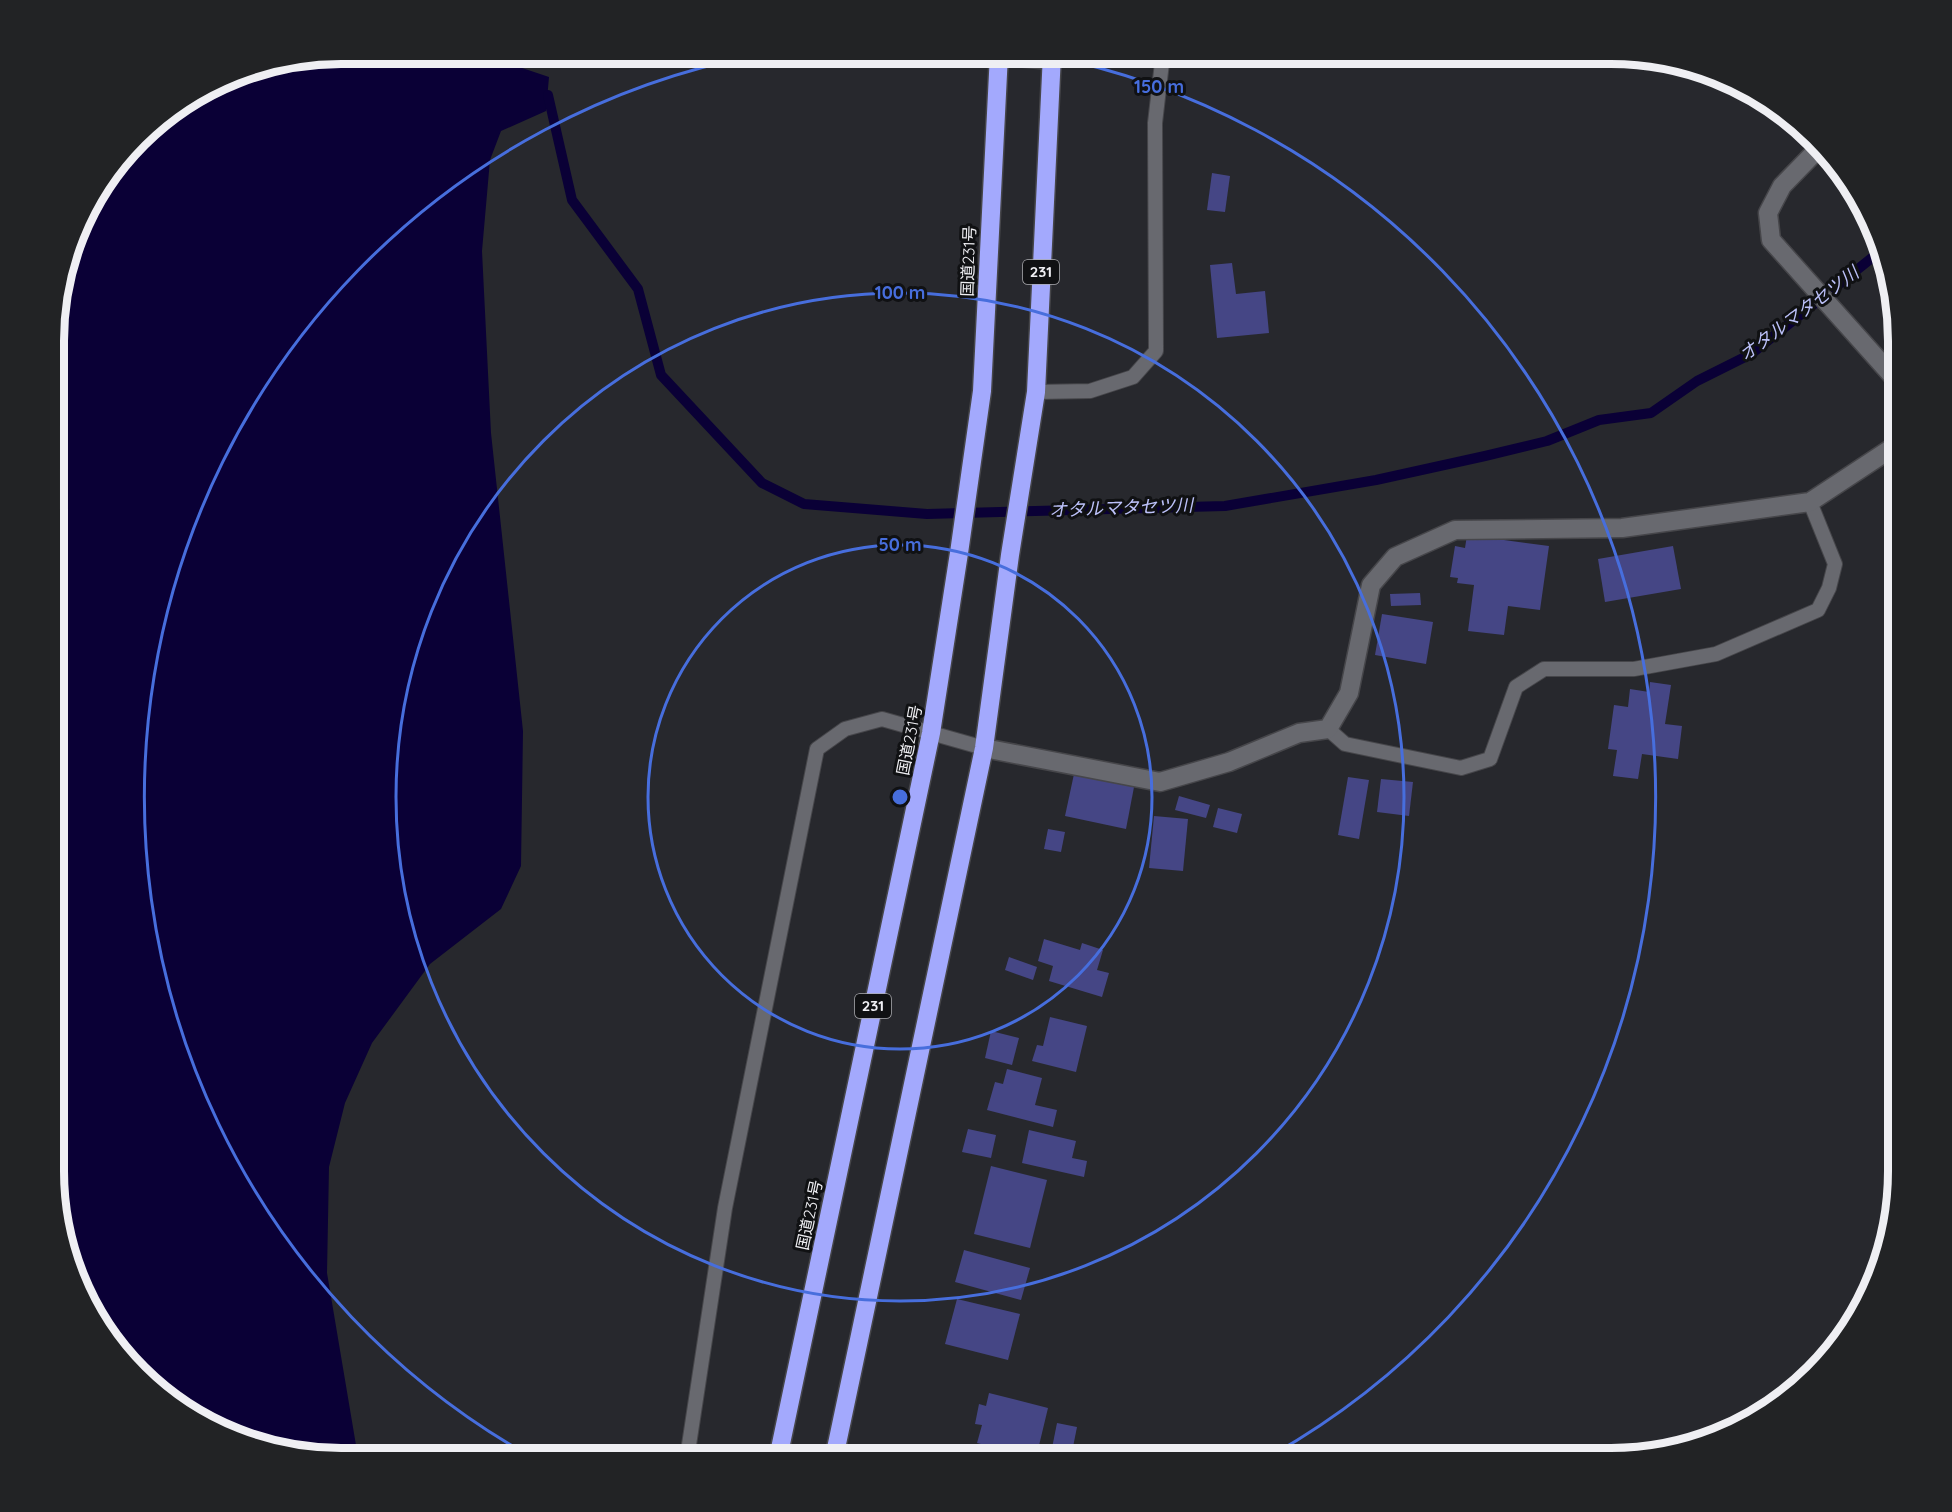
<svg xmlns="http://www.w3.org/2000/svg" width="1952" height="1512" viewBox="0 0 1952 1512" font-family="Quicksand,'Noto Sans JP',sans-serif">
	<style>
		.water { fill: #0a0036 }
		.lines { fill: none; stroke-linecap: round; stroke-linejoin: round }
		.stream { stroke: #0a0036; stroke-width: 10 }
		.building { fill: #454685 }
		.lane-casing { stroke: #46464a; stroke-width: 16 }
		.street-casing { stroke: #46464a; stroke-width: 21 }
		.secondary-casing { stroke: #46464a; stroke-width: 21 }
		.highway-casing { stroke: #46464a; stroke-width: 21 }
		.lane { stroke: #68696f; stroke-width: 14 }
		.street { stroke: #68696f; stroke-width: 18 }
		.secondary { stroke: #68696f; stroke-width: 18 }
		.highway { stroke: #a3a9fd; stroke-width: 18 }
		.ring { fill: none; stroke: #476edd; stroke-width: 3 }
		.labels { text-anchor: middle; stroke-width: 6; stroke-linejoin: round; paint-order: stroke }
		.shield { fill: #101113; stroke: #acacb0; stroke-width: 1.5 }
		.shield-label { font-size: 15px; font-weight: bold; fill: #efeff3 }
		.street-label { font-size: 16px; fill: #efeff3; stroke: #101113 }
		.water-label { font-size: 18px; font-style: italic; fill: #bcc1f9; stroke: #101113 }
		.rim { fill: none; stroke: #efeff3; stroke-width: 8 }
		.centre { fill: #476edd; stroke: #101113; stroke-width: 3 }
		.ring-label { font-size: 18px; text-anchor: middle; font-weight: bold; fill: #476edd; stroke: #101113; stroke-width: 6; stroke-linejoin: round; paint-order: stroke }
	</style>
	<rect width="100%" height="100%" fill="#27282d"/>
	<polygon class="water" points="341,54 481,54 549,77 546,111 501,131 490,160 482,251 491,433 523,731 521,866 501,909 430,964 372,1043 345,1103 329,1167 327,1273 358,1457 323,1457 232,1436 152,1387 83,1298 55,1190 57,303 92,198 152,125 248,69"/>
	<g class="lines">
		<polyline class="stream" points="548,95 572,200 638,289 661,375 762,483 804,504 927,514 1225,506 1376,480 1485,456 1547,441 1599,420 1651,413 1697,381 1751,354 1878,253"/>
	</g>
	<g class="building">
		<polygon points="1233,54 1313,54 1313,63 1233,64"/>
		<polygon points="1212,173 1230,176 1225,212 1207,210"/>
		<polygon points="1232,263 1236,294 1265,291 1269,333 1217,338 1210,265"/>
		<polygon points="1467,535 1549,546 1540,610 1508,606 1504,635 1468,631 1474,585 1457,583 1458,578 1450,577 1455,546 1465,548"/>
		<polygon points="1673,546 1681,589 1605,602 1598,559"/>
		<polygon points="1420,593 1421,605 1391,606 1390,594"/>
		<polygon points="1382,614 1433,622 1426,664 1375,655"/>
		<polygon points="1650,682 1671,685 1665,724 1682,726 1678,759 1642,754 1638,779 1613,776 1617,750 1608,749 1614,705 1628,707 1630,689 1649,692"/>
		<polygon points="1074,774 1134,787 1126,829 1065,816"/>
		<polygon points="1348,777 1369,780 1359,839 1338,835"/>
		<polygon points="1381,779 1413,782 1409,816 1377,812"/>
		<polygon points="1179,796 1210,805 1206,818 1175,810"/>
		<polygon points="1218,808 1242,814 1237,833 1213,827"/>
		<polygon points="1154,816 1188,819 1183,871 1149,868"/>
		<polygon points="1048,829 1065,832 1061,852 1044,849"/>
		<polygon points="1044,939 1080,950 1082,943 1103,950 1097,970 1109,973 1102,997 1049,981 1053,966 1038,961"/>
		<polygon points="1009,957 1037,967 1033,980 1005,970"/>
		<polygon points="1050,1017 1087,1026 1076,1072 1032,1061 1037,1045 1043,1046"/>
		<polygon points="991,1031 1019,1038 1012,1065 985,1058"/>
		<polygon points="1007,1069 1042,1078 1035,1105 1057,1110 1053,1127 987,1110 995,1082 1003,1084"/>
		<polygon points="968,1129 996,1135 991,1158 962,1152"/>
		<polygon points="1029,1130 1076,1141 1072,1158 1087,1161 1084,1177 1022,1163"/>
		<polygon points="991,1166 1047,1180 1030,1248 974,1234"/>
		<polygon points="964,1250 1030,1268 1021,1300 955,1282"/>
		<polygon points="957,1299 1020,1314 1008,1360 945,1344"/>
		<polygon points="989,1393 1048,1408 1036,1458 977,1443 982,1425 975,1424 979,1404 986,1406"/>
		<polygon points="1057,1423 1077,1427 1072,1452 1052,1448"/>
	</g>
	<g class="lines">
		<g class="lane-casing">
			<g id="lane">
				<polyline points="1036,392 1090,391 1133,377 1156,351 1155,123 1163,54"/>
				<polyline points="1328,729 1345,744 1461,768 1490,759 1516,687 1544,669 1634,669 1716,654 1818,610 1829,588 1835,564 1810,502"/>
				<polyline points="687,1458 725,1208 817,749 845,729 882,719 984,748"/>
			</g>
		</g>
		<g class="street-casing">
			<polyline id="street" points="984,748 1160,782 1229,762 1299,733 1328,729 1349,693 1371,585 1395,557 1455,530 1622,528 1810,502 1898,444"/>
		</g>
		<g class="secondary-casing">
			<g id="secondary">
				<polyline points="982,54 1052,60"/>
				<polyline points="1818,149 1782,186 1768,213 1771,240 1898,382"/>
			</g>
		</g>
		<g class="highway-casing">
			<g id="highway">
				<polyline points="778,1458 931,733 959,553 982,391 999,54"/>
				<polyline points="834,1458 984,748 1010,555 1036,392 1052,54"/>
			</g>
		</g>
		<use href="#lane" class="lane"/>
		<use href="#street" class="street"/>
		<use href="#secondary" class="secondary"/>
		<use href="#highway" class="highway"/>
	</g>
	<g class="ring">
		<circle cx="900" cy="797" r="252"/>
		<circle cx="900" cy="797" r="504"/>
		<path d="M528 1455A756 756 0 0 1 756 55M1044 55A756 756 0 0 1 1272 1455"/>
	</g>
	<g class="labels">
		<g class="shield">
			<rect x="1023" y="260" width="36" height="24" rx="4.5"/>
			<rect x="855" y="994" width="36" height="24" rx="4.5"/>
		</g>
		<g class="shield-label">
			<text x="1041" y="277">231</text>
			<text x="873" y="1011">231</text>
		</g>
		<g class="street-label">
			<text transform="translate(968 261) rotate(-88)" y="6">国道231号</text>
			<text transform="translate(909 740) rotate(-79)" y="6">国道231号</text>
			<text transform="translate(809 1215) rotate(-78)" y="6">国道231号</text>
		</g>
		<g class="water-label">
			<text transform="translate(1799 314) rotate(-37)" y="6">オタルマタセツ川</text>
			<text transform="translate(1121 508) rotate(-2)" y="6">オタルマタセツ川</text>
		</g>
	</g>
	<path d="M0 0H1952V1512H0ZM341 64H1611A277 277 0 0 1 1888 341V1171A277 277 0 0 1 1611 1448H341A277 277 0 0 1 64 1171V341A277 277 0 0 1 341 64Z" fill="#222325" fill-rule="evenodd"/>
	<path class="rim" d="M341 64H1611A277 277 0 0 1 1888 341V1171A277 277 0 0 1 1611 1448H341A277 277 0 0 1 64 1171V341A277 277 0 0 1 341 64Z"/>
	<circle cx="900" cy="797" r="9" class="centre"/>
	<g class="ring-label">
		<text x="1159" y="93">150 m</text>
		<text x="900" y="299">100 m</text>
		<text x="900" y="551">50 m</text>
	</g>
</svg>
